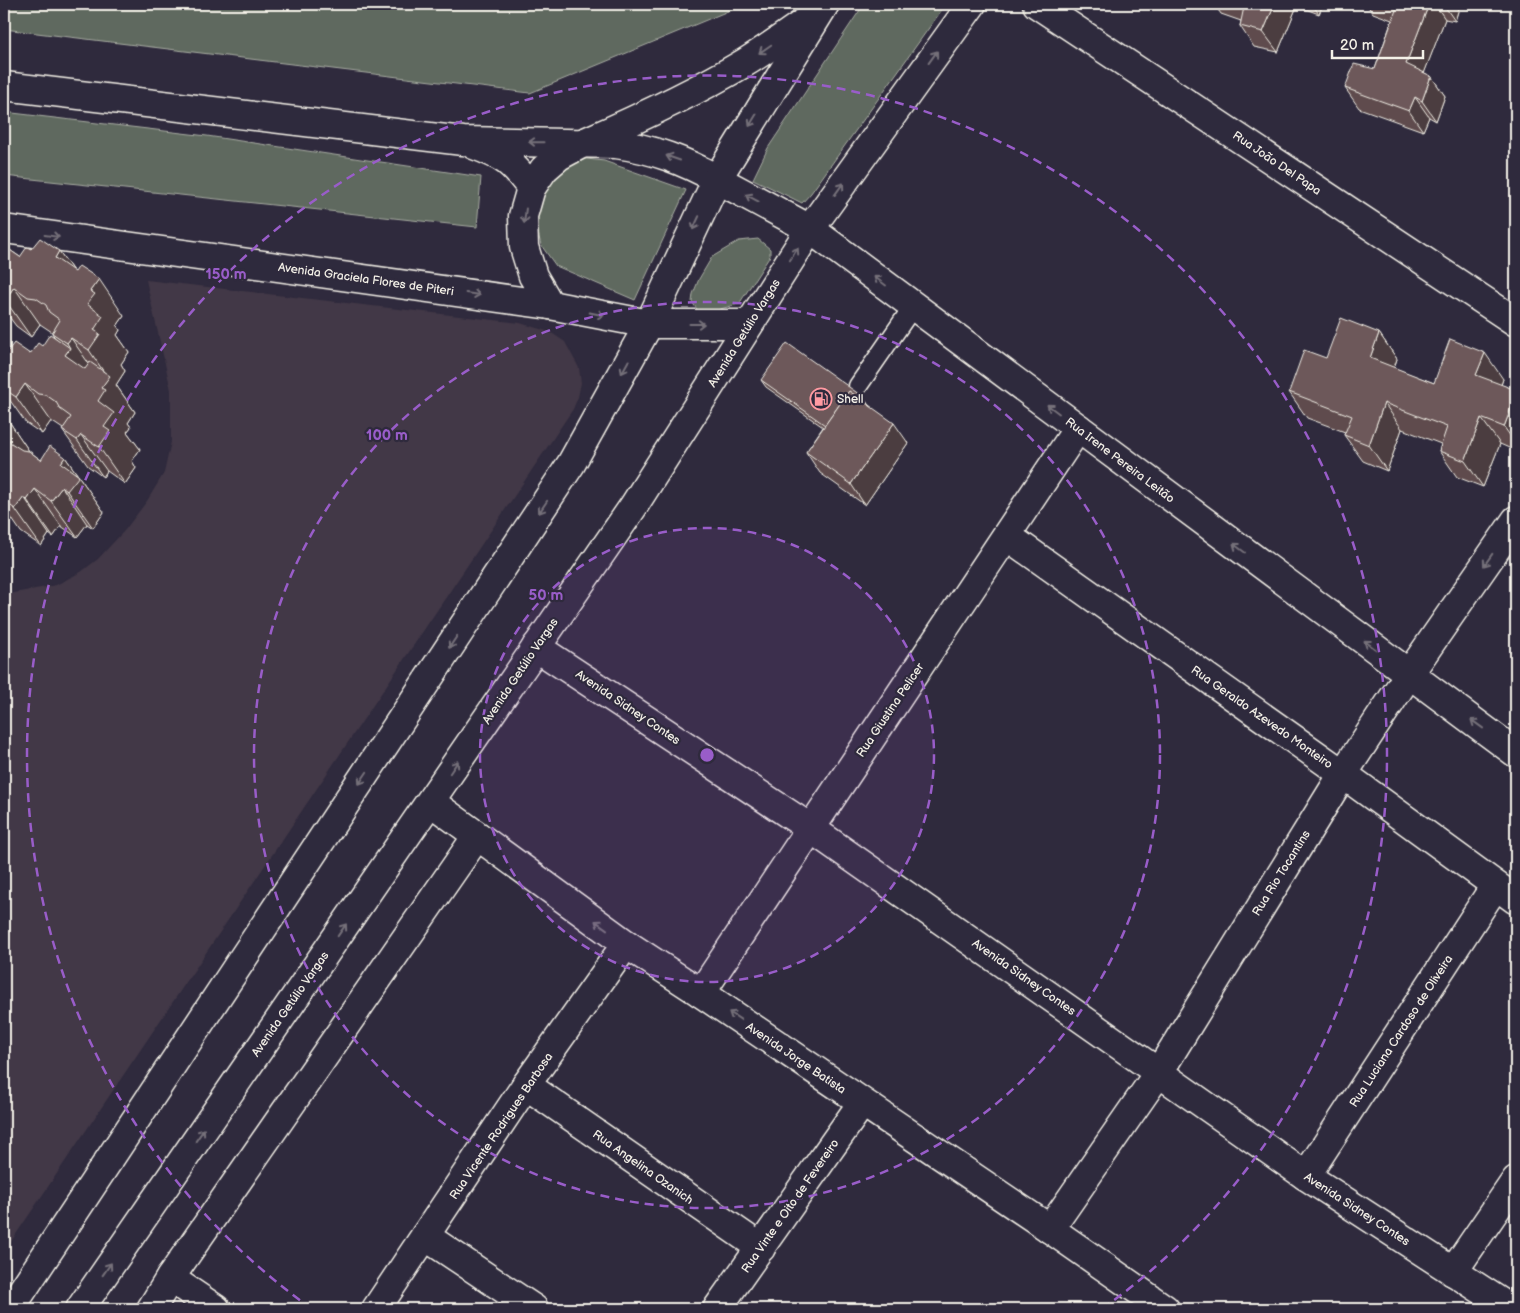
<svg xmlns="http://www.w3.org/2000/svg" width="1520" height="1313" viewBox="0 0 1520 1313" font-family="'Balsamiq Sans',sans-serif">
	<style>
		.built { fill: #423846 }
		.green { fill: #5e695e; stroke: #a9ada3 }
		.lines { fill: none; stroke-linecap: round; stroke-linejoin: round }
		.lane-casing { stroke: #f4f1e8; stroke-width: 21 }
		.street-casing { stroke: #f4f1e8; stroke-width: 31 }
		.secondary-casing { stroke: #f4f1e8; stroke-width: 31 }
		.primary-casing { stroke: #f4f1e8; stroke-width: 31 }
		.lane { stroke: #2f2a3d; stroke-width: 18 }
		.street { stroke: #2f2a3d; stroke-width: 28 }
		.secondary { stroke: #2f2a3d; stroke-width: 28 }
		.primary { stroke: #2f2a3d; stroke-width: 28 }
		.wall { fill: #5e4c4d; stroke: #f4f1e8 }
		.shaded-wall { fill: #4c3e3f; stroke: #f4f1e8 }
		.building { fill: #6d585a; stroke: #f4f1e8 }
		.oneway { stroke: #747079 }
		.ring { fill: none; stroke: #995dc9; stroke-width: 2.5; stroke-dasharray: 9 6 }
		.labels { text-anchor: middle; stroke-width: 4.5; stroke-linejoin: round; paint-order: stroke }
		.street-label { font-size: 12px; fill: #f4f1e8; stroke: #2f2a3d }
		.poi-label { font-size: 12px; fill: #f4f1e8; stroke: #2f2a3d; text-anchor: start }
		.centre { fill: #995dc9; stroke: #2f2a3d; stroke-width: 2.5 }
		.ring-label { font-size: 15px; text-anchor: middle; font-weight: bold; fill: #995dc9; stroke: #2f2a3d; stroke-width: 4.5; stroke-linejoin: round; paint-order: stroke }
	</style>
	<rect width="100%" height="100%" fill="#2f2a3d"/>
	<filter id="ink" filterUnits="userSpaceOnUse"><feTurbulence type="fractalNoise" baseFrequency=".02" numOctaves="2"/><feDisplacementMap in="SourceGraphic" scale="10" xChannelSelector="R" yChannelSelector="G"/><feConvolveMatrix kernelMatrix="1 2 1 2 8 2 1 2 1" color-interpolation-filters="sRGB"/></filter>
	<g filter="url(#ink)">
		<polygon class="built" points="146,280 520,323 550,332 565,342 579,368 581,383 578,397 573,409 4,1252 4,595 56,585 81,572 98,559 125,530 147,501 164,473 171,442 171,390"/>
		<g class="green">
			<polygon points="4,4 745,4 530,93 4,29"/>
			<polygon points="864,4 946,4 811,193 802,203 753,179 768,148"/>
			<polygon points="4,112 207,136 481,177 477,227 4,176"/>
			<polygon points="569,157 604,161 686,190 635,300 556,266 541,245 535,221 541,181"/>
			<polygon points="758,239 770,249 770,256 739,304 705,313 699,312 692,302 693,294 699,279 712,257 739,241"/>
		</g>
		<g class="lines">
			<g class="lane-casing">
				<polyline id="lane" points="858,386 914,305"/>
			</g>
			<g class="street-casing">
				<g id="street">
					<polyline points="1037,4 1516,322"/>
					<path d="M4 86 463 141 616 144C654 149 684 161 717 179"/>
					<path d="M474 145C504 156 512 162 531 188"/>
					<polyline points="4,229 550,305 649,324"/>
					<polyline points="550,305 533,276 524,247 523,216 531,188 544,169 559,156 585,142"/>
					<polyline points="1007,536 1343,774 1516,900"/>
					<polyline points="536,647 810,828 1306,1176 1511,1309"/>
					<polyline points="431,802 626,944 701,993 1050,1229 1165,1309"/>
					<polyline points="701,993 1078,428"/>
					<polyline points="526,1085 761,1248"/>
					<polyline points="1306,1176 1495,886"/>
					<polyline points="1050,1229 1159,1072 1343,774 1409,674 1516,520"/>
					<polyline points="425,1236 534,1309"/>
					<polyline points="1453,1272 1516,1180"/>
					<polyline points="170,1278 216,1309"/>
					<polyline points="151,1309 170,1278 477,836"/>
					<polyline points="376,1309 526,1085 626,944"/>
					<polyline points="717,1309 862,1103"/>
				</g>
			</g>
			<g class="secondary-casing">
				<polyline id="secondary" points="717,179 810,229 1516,753"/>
			</g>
			<g class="primary-casing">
				<g id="primary">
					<path d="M585 142C640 118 694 93 746 62 769 48 790 32 812 17"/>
					<polyline points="649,324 749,324"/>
					<polyline points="10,1309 571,464 649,324 717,179 825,4"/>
					<polyline points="80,1309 633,507 810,229 972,4"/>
				</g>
			</g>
			<use href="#lane" class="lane"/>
			<use href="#street" class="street"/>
			<use href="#secondary" class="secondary"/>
			<use href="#primary" class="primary"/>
		</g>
		<g class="wall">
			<polygon points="1214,4 1323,4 1319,14 1297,6 1278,52 1254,47 1240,26 1241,21 1221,14"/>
			<polygon points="1366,4 1456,4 1459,8 1455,21 1445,19 1424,73 1431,76 1445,96 1436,121 1429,117 1423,131 1359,108 1345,88 1375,69 1392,20 1373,13"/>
			<polygon points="4,246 20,257 31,249 59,251 73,271 124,316 117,326 120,330 117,335 129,352 121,364 125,371 116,385 135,412 128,423 131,427 127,432 140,449 132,461 136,468 125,484 107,471 103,477 88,466 62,430 63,429 51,421 42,434 26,423 4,392 4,356 30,354 55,338 52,333 52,332 40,324 31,337 16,326 4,310"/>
			<polygon points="1379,333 1397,359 1394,368 1434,383 1503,379 1501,385 1516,390 1516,451 1500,444 1483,487 1457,477 1439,451 1441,444 1402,429 1387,471 1363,461 1344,435 1345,432 1307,418 1289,392 1326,358"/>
			<polygon points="761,380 868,404 908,443 865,505 820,473 806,452 823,427 766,387"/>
			<polygon points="4,414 29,451 41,460 65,457 104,512 93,528 87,524 77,537 61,526 53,537 49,534 41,546 21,532 8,513 6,511 4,514"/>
		</g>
		<g class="shaded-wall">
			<polygon points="1275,4 1295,4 1297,6 1278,52 1263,32"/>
			<polygon points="1312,4 1323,4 1319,14"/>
			<polygon points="1429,4 1435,4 1445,19 1420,84 1406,64"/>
			<polygon points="1443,4 1456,4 1459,8 1455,21"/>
			<polygon points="1431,76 1445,96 1436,121 1422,101"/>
			<polygon points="1415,97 1429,117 1423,131 1409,111"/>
			<polygon points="59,251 85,288 55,258"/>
			<polygon points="99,279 124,316 117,326 120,330 117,335 129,352 121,364 125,371 116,385 135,412 128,423 131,427 127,432 140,449 132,461 136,468 125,484 99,447 104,427 98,401 101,388 108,378 89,350 94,330 87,304 90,291"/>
			<polygon points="14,287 40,324 31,337 5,300"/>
			<polygon points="1379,333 1397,359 1388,384 1370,358"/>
			<polygon points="71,338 96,374 92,380 65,355 70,348 67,343"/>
			<polygon points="1485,353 1503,379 1495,402 1476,375"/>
			<polygon points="25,384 51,421 42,434 16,397"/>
			<polygon points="1516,395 1516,444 1504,427"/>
			<polygon points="863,397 868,404 837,434"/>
			<polygon points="1384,403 1402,429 1387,471 1369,445"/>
			<polygon points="4,414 29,451 23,459 4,440"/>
			<polygon points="1481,418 1500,444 1483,487 1465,461"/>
			<polygon points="894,423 908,443 865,505 851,484"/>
			<polygon points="81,435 107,471 103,477 77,440"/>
			<polygon points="65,457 104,512 93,528 67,491 61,463"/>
			<polygon points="62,487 87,524 77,537 51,501"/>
			<polygon points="35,489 61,526 53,537 27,500"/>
			<polygon points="24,497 49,534 41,546 15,509"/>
			<polygon points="4,529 9,536 4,542"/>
		</g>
		<g class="building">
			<polygon points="1234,4 1275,4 1263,32 1240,26 1244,7"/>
			<polygon points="1389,4 1429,4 1406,64 1431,76 1422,101 1415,97 1409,111 1345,88 1354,64 1375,69 1397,7"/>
			<polygon points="40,238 59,251 55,258 75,272 79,266 99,279 90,291 95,294 87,304 103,316 94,330 100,334 89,350 71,338 67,343 52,333 60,320 49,312 46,305 36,298 28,297 14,287 5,300 4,299 4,246 20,257 27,247 31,249"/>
			<polygon points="1341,318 1379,333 1370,358 1434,383 1450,339 1485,353 1476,375 1516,390 1516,395 1504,427 1481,418 1465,461 1439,451 1447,427 1384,403 1369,445 1344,435 1352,416 1289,392 1304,350 1326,358"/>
			<polygon points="50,334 70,348 65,355 85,369 90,362 110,376 101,388 105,390 98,401 114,413 104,427 110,431 99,447 81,435 77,440 62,430 71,417 60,409 56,402 46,395 38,394 25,384 16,397 4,389 4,382 5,381 4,380 4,356 14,343 30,354 38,343 42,346"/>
			<polygon points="787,343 863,397 862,400 849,391 825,425 761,380"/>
			<polygon points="849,391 894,423 851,484 806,452"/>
			<polygon points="4,434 7,436 11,443 22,450 29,451 41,460 50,446 65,457 61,463 79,476 67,491 62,487 51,501 35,489 27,500 24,497 15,509 4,501"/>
		</g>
		<defs><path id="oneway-shaft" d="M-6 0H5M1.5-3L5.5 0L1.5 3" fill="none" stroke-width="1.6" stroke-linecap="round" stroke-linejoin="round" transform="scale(1.25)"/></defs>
		<g class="oneway">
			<use href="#oneway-shaft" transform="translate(765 49) rotate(145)"/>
			<use href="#oneway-shaft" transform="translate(933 57) rotate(-54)"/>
			<use href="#oneway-shaft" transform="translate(753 120) rotate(121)"/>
			<use href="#oneway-shaft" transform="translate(536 142) rotate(-179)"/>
			<use href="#oneway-shaft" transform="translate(673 158) rotate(-161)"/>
			<use href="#oneway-shaft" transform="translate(839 189) rotate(-54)"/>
			<use href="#oneway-shaft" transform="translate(752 198) rotate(-152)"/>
			<use href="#oneway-shaft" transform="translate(525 216) rotate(97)"/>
			<use href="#oneway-shaft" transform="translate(696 223) rotate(115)"/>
			<use href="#oneway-shaft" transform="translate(52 236) rotate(8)"/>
			<use href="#oneway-shaft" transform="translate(794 254) rotate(-57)"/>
			<use href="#oneway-shaft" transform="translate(880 281) rotate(-143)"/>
			<use href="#oneway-shaft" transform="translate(473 294) rotate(8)"/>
			<use href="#oneway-shaft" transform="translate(597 314) rotate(11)"/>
			<use href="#oneway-shaft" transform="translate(697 324)"/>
			<use href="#oneway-shaft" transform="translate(625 367) rotate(119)"/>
			<use href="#oneway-shaft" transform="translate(1053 409) rotate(-143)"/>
			<use href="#oneway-shaft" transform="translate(543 507) rotate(124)"/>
			<use href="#oneway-shaft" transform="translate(1239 548) rotate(-143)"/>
			<use href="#oneway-shaft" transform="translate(1488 560) rotate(125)"/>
			<use href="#oneway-shaft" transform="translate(453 642) rotate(124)"/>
			<use href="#oneway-shaft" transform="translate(1370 645) rotate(-143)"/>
			<use href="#oneway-shaft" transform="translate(1477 724) rotate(-144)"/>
			<use href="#oneway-shaft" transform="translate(454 767) rotate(-56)"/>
			<use href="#oneway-shaft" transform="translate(363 778) rotate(124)"/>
			<use href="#oneway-shaft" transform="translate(601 925) rotate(-144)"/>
			<use href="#oneway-shaft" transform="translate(342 930) rotate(-55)"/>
			<use href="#oneway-shaft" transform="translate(735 1016) rotate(-146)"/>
			<use href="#oneway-shaft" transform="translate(200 1135) rotate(-55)"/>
			<use href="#oneway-shaft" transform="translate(107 1269) rotate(-55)"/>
		</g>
	</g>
	<circle cx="707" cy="755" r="227" fill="#995dc9" fill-opacity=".12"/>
	<g class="ring">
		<circle cx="707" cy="755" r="227"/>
		<circle cx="707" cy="755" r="453"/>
		<path d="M312 1309A680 680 0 1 1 1102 1309"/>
	</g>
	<defs>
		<g id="fuel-ring" transform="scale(1.125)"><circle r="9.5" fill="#2f2a3d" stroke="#ff9aa2" stroke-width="1.5"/><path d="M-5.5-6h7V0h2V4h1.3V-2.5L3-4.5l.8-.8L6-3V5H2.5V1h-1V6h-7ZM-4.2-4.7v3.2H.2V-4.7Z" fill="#ff9aa2"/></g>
	</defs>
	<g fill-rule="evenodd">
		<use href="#fuel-ring" x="821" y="399"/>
	</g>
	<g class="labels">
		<g class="street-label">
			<text transform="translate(1277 163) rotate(34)" y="4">Rua João Del Papa</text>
			<text transform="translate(366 279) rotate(8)" y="4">Avenida Graciela Flores de Piteri</text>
			<text transform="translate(744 333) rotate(-58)" y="4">Avenida Getúlio Vargas</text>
			<text transform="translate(1120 460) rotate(37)" y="4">Rua Irene Pereira Leitão</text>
			<text transform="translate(520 671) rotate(-56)" y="4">Avenida Getúlio Vargas</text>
			<text transform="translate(628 707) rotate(34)" y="4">Avenida Sidney Contes</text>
			<text transform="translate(890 710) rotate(-56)" y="4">Rua Giustina Pelicer</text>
			<text transform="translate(1262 717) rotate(35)" y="4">Rua Geraldo Azevedo Monteiro</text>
			<text transform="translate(1281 873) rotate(-58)" y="4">Rua Rio Tocantins</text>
			<text transform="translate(1024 977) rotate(35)" y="4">Avenida Sidney Contes</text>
			<text transform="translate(290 1004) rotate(-55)" y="4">Avenida Getúlio Vargas</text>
			<text transform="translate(1401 1031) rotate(-57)" y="4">Rua Luciana Cardoso de Oliveira</text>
			<text transform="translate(796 1058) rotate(34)" y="4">Avenida Jorge Batista</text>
			<text transform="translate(501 1126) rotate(-56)" y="4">Rua Vicente Rodrigues Barbosa</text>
			<text transform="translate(643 1167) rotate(35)" y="4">Rua Angelina Ozanich</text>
			<text transform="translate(790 1206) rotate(-55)" y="4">Rua Vinte e Oito de Fevereiro</text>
			<text transform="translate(1357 1209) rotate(33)" y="4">Avenida Sidney Contes</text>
		</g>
		<g class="poi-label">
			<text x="837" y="403">Shell</text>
		</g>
	</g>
	<circle cx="707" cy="755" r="8" class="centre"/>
	<g class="ring-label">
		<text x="226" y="279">150 m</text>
		<text x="387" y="440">100 m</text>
		<text x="546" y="600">50 m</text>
	</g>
	<rect width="1520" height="1313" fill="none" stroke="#2f2a3d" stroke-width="20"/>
	<rect x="10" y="10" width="1500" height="1293" fill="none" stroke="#f4f1e8" stroke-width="2" filter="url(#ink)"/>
	<path d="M1332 50v8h91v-8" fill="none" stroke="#f4f1e8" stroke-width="2.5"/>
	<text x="1340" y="50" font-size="15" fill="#f4f1e8" stroke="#2f2a3d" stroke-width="4" paint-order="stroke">20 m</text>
</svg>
